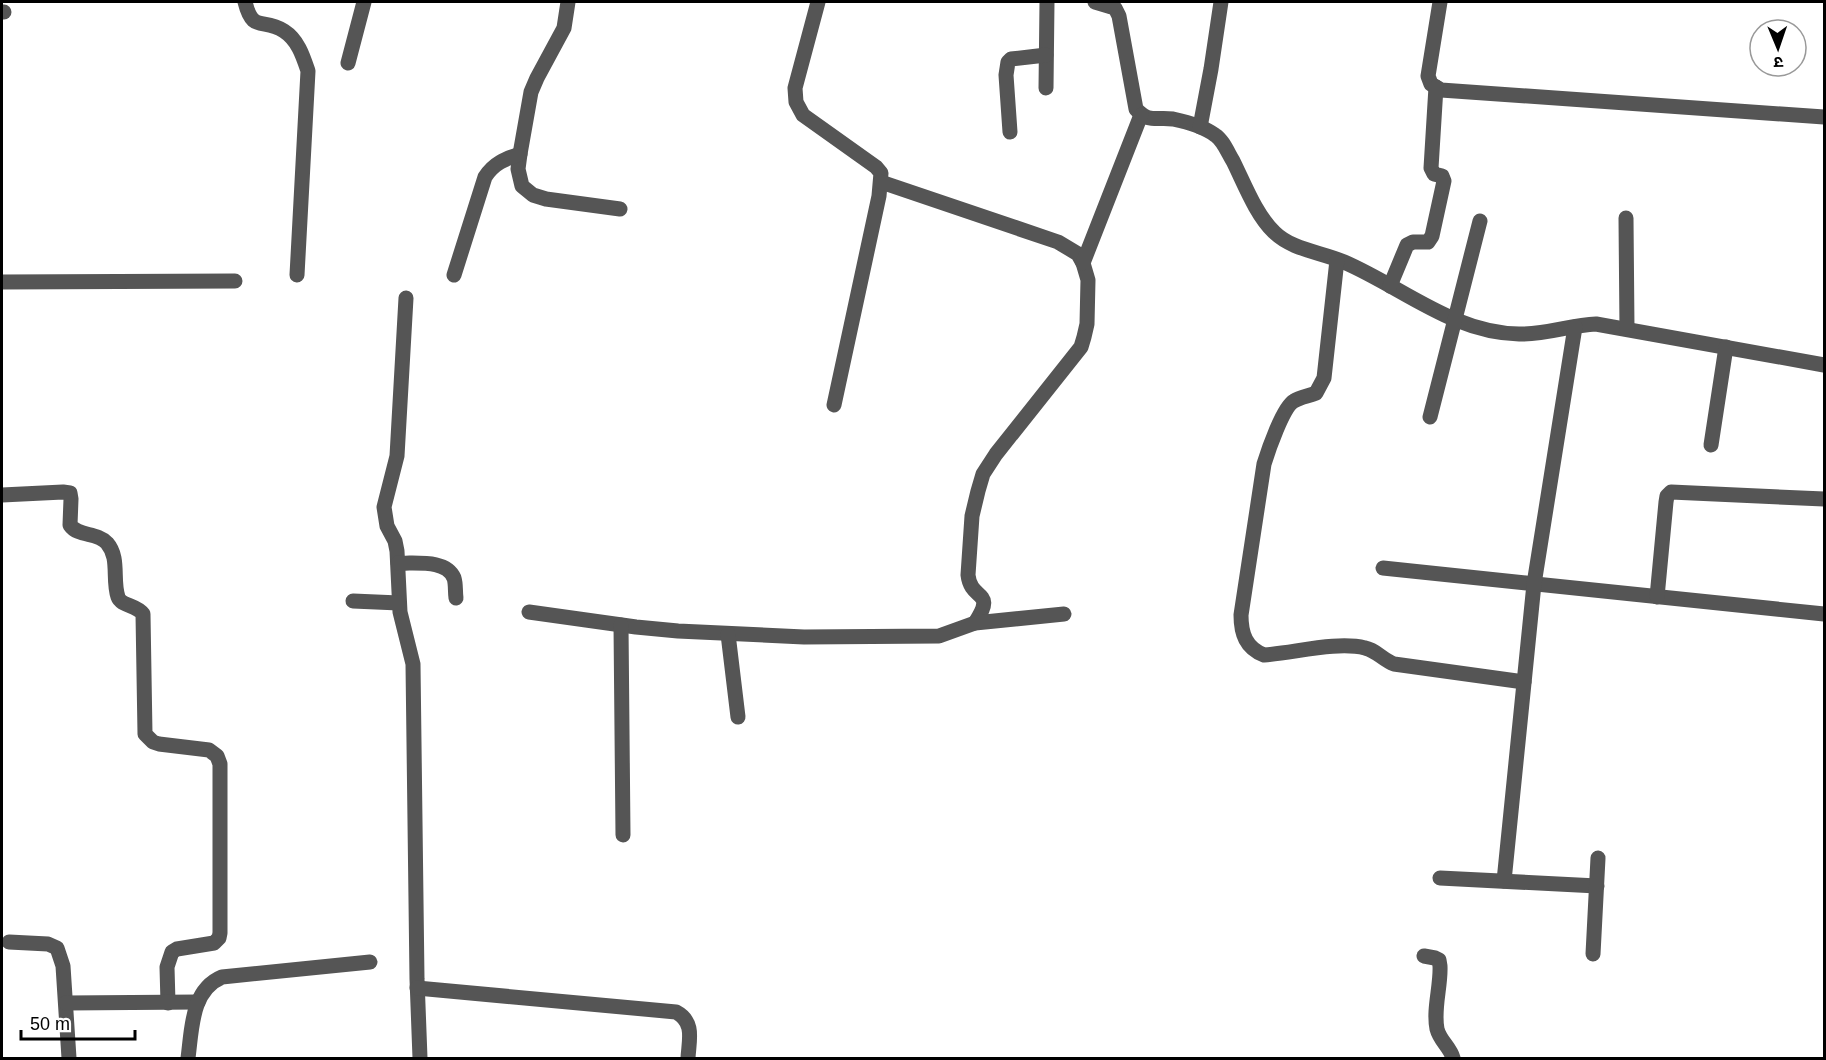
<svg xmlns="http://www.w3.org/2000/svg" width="1826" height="1060" viewBox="0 0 1826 1060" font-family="Arial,'Noto Sans Devanagari',sans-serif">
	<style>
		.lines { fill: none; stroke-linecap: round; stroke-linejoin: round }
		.minor { stroke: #555; stroke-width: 15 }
	</style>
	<rect width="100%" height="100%" fill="#fff"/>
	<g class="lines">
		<g class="minor">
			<path d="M245 2C253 34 263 17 284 31 298 40 303 56 308 71L297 275"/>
			<polyline points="568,2 564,28 537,78 531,92 520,154 518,169 522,186 533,195 546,199 620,209"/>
			<polyline points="818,2 795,88 796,102 803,115 876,167 881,173 879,196 834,405"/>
			<path d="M1095 2 1115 8 1119 16 1136 109C1148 123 1156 117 1173 119 1187 122 1203 126 1215 135 1223 140 1228 153 1233 161 1244 183 1256 215 1274 232 1292 250 1321 252 1344 262 1402 287 1453 333 1519 334 1546 335 1570 325 1596 324L1824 365"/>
			<polyline points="1440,2 1428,76 1431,84 1441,90 1824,117"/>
			<polyline points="2,12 4,12"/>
			<polyline points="348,63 364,2"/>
			<polyline points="1046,88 1047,2"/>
			<polyline points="1200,127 1211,69 1221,2"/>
			<polyline points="1010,132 1006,75 1008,62 1011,59 1046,55"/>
			<path d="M881 182 1058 242 1078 254 1083 263 1088 280 1087 324 1084 337 1081 347 996 454 983 474 978 491 972 516 968 575C971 602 997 589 975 623"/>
			<polyline points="1626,218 1627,329"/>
			<path d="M1337 260 1324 378 1316 393C1309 396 1300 397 1294 401 1283 407 1268 451 1264 464L1241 615C1241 634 1246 648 1264 655 1294 653 1337 641 1365 648 1376 650 1383 660 1394 664L1524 682"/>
			<polyline points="1083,263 1141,115"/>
			<path d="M454 275 485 177C494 163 505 159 520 154"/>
			<polyline points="2,282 235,281"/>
			<polyline points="1390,286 1407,245 1413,242 1428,242 1432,236 1444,181 1442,176 1434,174 1431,168 1436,87"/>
			<polyline points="406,298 397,456 384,507 387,526 395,541 397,551 400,612 413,664 417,979 420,1058"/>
			<polyline points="1430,417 1480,221"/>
			<polyline points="1711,445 1726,347"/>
			<path d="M2 495 63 492 70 493 71 499 70 525C78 537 97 532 107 543 120 558 112 579 118 597 121 606 137 605 143 614L145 734 153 742 159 744 209 750 217 756 220 764V933L219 938 214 943 177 949 172 952 167 967 168 1003"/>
			<path d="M398 563C415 564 446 559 454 578 456 584 455 591 456 598"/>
			<polyline points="1383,568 1824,614"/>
			<polyline points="1657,597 1666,502 1667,496 1671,492 1824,499"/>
			<polyline points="353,601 399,603"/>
			<polyline points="529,612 636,627 678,631 804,637 939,636 975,623 1064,614"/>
			<polyline points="621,625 623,835"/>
			<polyline points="728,634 738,717"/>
			<polyline points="1440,878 1597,886"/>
			<polyline points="1504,881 1534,584 1575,327"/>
			<polyline points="9,942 48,944 57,948 63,966 69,1058"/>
			<polyline points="1593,954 1598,858"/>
			<path d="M1424 956 1435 958 1439 960 1440 966C1441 986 1433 1009 1437 1029 1440 1041 1450 1047 1453 1058"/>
			<path d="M417 988 676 1012C695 1022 689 1040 688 1058"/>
			<polyline points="66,1003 198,1002"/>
			<path d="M188 1058C192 1029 191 990 222 977L370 962"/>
		</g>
	</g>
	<rect width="1826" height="1060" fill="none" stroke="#000000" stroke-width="6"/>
	<g transform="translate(1778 48) rotate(178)"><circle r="28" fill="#ffffff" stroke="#999999" stroke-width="1.5"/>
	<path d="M0-4.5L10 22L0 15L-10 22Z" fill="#000000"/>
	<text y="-9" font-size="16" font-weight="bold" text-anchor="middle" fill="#000000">उ</text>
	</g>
	<path d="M21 1030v9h114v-9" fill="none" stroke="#000000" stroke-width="3"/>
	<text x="30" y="1030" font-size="18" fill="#000000" stroke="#ffffff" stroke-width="4.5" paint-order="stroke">50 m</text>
</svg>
